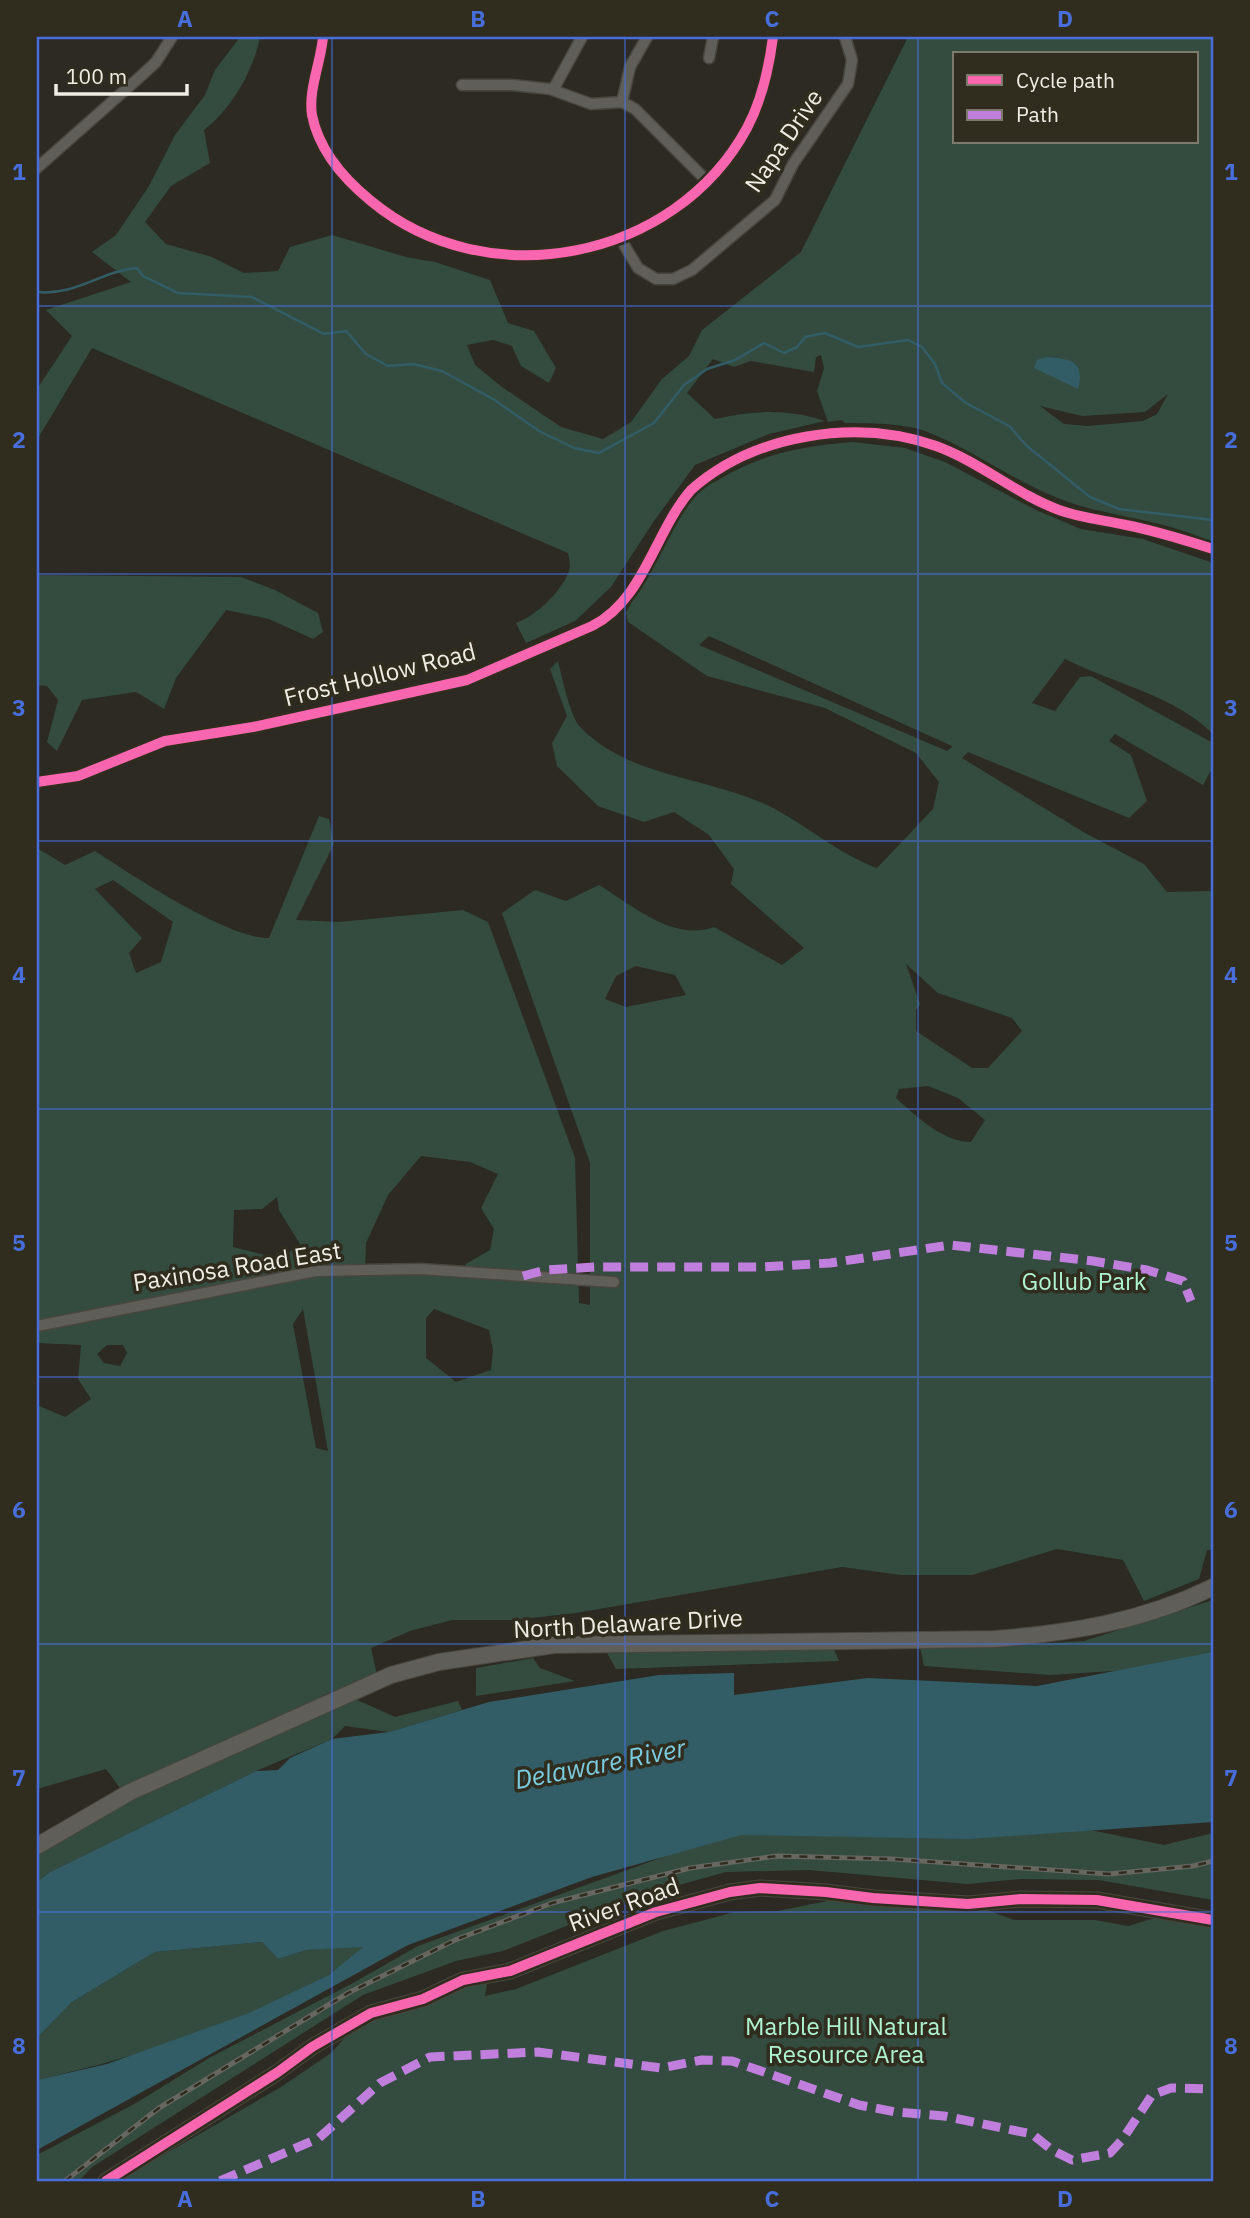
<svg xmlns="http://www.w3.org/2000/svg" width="1250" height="2218" viewBox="0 0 1250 2218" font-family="'IBM Plex Sans',sans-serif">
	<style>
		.green { fill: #334c3f; fill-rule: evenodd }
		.water { fill: #325d66 }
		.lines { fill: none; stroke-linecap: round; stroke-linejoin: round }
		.stream { stroke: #325d66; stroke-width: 2.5 }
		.minor-casing { stroke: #48463f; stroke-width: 13 }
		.tertiary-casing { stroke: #48463f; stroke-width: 17 }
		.secondary-casing { stroke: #48463f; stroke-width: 18 }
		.minor { stroke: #605e58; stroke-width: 10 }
		.tertiary { stroke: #605e58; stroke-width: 14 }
		.secondary { stroke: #605e58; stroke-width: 16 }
		.rail-casing { stroke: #686661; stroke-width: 5 }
		.rail { stroke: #302c1e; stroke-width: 2.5; stroke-dasharray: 8; stroke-linecap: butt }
		.quiet { stroke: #c07fdc; stroke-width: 9; stroke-dasharray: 18 9; stroke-linecap: butt }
		.cycleway-casing { stroke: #302c1e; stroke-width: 15 }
		.cycleway { stroke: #f766af; stroke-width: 10 }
		.grid { fill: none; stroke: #476eda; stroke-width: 2; stroke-opacity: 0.55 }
		.labels { text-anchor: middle; stroke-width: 7; stroke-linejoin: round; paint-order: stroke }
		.street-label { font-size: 24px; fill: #efede4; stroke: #302c1e }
		.park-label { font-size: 24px; fill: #aff4d1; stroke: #302c1e }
		.water-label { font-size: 26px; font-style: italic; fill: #7bcce0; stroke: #302c1e }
		.neatline { fill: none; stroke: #476eda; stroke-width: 2.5 }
		.grid-label { font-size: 23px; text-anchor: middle; font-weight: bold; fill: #476eda }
	</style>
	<rect width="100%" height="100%" fill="#2c2a22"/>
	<g class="green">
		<path d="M240 37H260C253 72 232 108 204 130L210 163 171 186 145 222 166 244 212 257 244 273 278 271 290 247 332 235 406 257 435 262 490 280 508 323 534 331 556 368 549 383 521 366 512 346 493 340 467 345 475 365 502 387 561 427 603 439 631 422 662 379 689 356 702 330 801 252 908 37H1213V543C1169 521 1120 518 1074 504 1019 486 977 451 925 431 902 423 869 423 845 423L842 420 828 422 817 391 824 368 821 355 816 357 814 372 751 361 734 367 713 359 687 393 715 419C752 410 789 409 825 421L769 434 695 465 654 521 611 587 575 621 526 643 516 623C536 616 562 591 569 571 571 566 569 558 568 553L92 348 37 440V389L72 336 46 310 131 282 92 252 116 235 149 186 175 135 205 95 215 70ZM954 54H1196V142H954ZM1168 394 1157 414 1143 421 1088 426 1064 424 1040 406 1082 416 1145 412Z"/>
		<path d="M853 442 905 448 945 462 1036 510 1081 529 1143 539 1213 563V734C1174 695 1114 684 1065 659L1032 703 1055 711 1080 677 1091 676 1213 743V767L1203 785 1115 734 1109 741 1131 755 1147 801 1129 818 968 752 962 758 1085 833 1144 864 1167 892 1213 891V1550H1207L1199 1579 1144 1601 1123 1560 1057 1549 972 1575H901L842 1567 576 1613 513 1620H452L410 1631 371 1648 377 1675 326 1694 281 1718 120 1788 106 1769 37 1789V1405L65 1417 91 1399 78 1379 81 1345 37 1343V848L65 865 95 851C132 875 228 939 269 938L319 816 329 819 334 844 296 920 339 922 463 910 488 922 575 1158 579 1303 590 1305V1163L502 913 535 890 566 901 599 885C633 906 674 942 714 927L782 965 804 948 731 884 734 869 709 835 674 812 644 822 598 806 557 766 552 743 567 716 550 669 558 661C562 677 570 716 580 727 630 779 714 777 775 809 810 828 839 854 877 868L933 809 939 782 916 753 825 708 707 676 628 622 626 613C647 573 666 526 698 493 703 487 713 483 720 479 762 453 805 446 853 442ZM709 636 952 746V747L947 751 699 645ZM113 880 173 922 161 962 136 973 129 953 142 938 95 889ZM906 964 938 993 1012 1018 1022 1031 988 1068H972L916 1031V1010L920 1004ZM636 966 675 975 686 995 626 1007 605 999 616 976ZM928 1086 958 1098 985 1120 971 1142C943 1142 916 1116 896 1098L899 1089ZM421 1156 470 1162 498 1174 481 1208 494 1229 490 1250 466 1264 459 1275 365 1272 366 1243 388 1195ZM277 1197 279 1210 300 1244 280 1259 233 1247 234 1210 262 1209ZM303 1309 328 1451 316 1448 293 1324ZM434 1309 489 1330 493 1350 491 1370 456 1382 426 1358V1318ZM107 1345H123L127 1353 120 1366 104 1363 97 1354Z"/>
		<polygon points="37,575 241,577 275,590 318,613 323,632 313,639 269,619 226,610 176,678 164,709 136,692 82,700 57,751 47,742 58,700 47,686 37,685"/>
		<polygon points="1213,1600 1213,1655 1161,1668 1050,1675 924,1666 920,1647 984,1647 1084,1641"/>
		<polygon points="834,1649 839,1661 616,1669 607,1653"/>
		<polygon points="533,1658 540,1668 575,1681 476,1696 476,1668"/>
		<polygon points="355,1699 395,1717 458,1701 462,1710 389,1732 345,1726 332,1739 256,1771 50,1872 37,1882 37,1855 134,1798"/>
		<polygon points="1061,1824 1164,1845 1213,1833 1213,1900 1098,1880 1021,1879 967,1884 809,1870 726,1872 650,1893 503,1951 456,1961 363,1995 92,2167 79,2181 37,2181 37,2155 136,2103 209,2058 353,1983 418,1946 710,1840 791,1825"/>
		<polygon points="837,1899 949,1911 987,1910 1014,1920 1095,1920 1128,1926 1155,1918 1213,1925 1213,2181 118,2181 281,2087 331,2053 349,2033 370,2021 426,2005 470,1985 487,1983 485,1996 516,1989 663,1931 735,1912 778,1911"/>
		<path d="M262 1942 278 1959 306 1950 364 1946C353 1956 340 1968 327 1976 238 2026 136 2057 37 2080V2038L72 2002 155 1952Z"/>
	</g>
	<g class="water">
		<path d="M1047 357C1071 359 1085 361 1078 389L1034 368 1037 360Z"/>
		<polygon points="1213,1652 1213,1822 968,1839 741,1835 592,1877 408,1945 37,2150 37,2080 107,2064 249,2013 329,1975 363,1947 306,1950 278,1959 262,1942 155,1952 72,2002 37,2038 37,1882 50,1872 256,1771 278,1770 290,1758 332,1739 389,1732 489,1702 659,1675 734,1673 734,1695 868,1678 1037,1686"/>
	</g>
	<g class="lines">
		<path class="stream" d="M37 292C76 296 101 271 137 268L143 276 178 293 252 297 324 334 346 331 366 354 388 366 413 364 442 371 493 399 539 431 574 448 599 453 654 423 684 385 707 369 735 360 764 343 784 353 797 347 805 337 825 333 858 347 908 340 922 347 935 364 942 383 966 403 1009 426 1027 446 1090 497 1119 509 1213 520"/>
		<g class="minor-casing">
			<g id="minor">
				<path d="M323 37C321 62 308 90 312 115 319 151 344 179 371 201 487 297 675 261 747 128 762 100 769 68 773 37"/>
				<polyline points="709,58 713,37"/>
				<polyline points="462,85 512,85 550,89 591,104 622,102"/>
				<polyline points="553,90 582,37"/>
				<polyline points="622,102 635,109 707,181"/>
				<polyline points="622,102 630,67 647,37"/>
				<polyline points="37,168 141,76 156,62 172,37"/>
				<polyline points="620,238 638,268 656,279 673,279 692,270 775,200 793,164 848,84 852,60 845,37"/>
				<path d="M37 782 78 776 165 741 253 727 467 680 592 626C644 600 655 531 691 490 754 434 856 418 936 446 980 462 1016 494 1059 510 1081 518 1104 520 1126 525 1156 531 1185 540 1213 549"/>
				<polyline points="37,1326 316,1271 420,1269 614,1282"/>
			</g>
		</g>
		<g class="tertiary-casing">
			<polyline id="tertiary" points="106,2181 278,2072 312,2047 371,2013 423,1999 463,1980 510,1971 656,1912 730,1892 760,1888 826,1892 873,1898 968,1904 1021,1899 1097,1900 1213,1920"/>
		</g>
		<g class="secondary-casing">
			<path id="secondary" d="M37 1846 130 1792 391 1675 439 1662 554 1645 995 1639C1071 1633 1144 1621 1213 1587"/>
		</g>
		<use href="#minor" class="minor"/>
		<use href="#tertiary" class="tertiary"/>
		<use href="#secondary" class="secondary"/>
		<g class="rail-casing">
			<polyline id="rail" points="65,2181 159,2108 348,1993 455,1940 552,1903 690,1868 777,1856 892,1859 1109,1874 1193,1866 1213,1861"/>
		</g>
		<use href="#rail" class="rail"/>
		<g class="quiet">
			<polyline points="523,1276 546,1270 595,1267 760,1267 830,1263 950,1245 1093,1261 1147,1270 1183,1281 1191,1301"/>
			<polyline points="220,2181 319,2138 380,2083 430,2057 538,2052 661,2068 702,2060 732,2061 859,2105 896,2112 944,2116 1032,2134 1052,2150 1072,2160 1110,2153 1122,2140 1152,2095 1171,2088 1213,2089"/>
		</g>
		<g class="cycleway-casing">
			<g id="cycleway">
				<path d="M323 37C321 62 308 90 312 115 319 151 344 179 371 201 487 297 675 261 747 128 762 100 769 68 773 37"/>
				<path d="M37 782 78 776 165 741 253 727 467 680 592 626C644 600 655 531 691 490 754 434 856 418 936 446 980 462 1016 494 1059 510 1081 518 1104 520 1126 525 1156 531 1185 540 1213 549"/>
				<polyline points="106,2181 278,2072 312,2047 371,2013 423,1999 463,1980 510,1971 656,1912 730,1892 760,1888 826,1892 873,1898 968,1904 1021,1899 1097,1900 1213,1920"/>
			</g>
		</g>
		<use href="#cycleway" class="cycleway"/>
	</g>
	<path class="grid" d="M332 37V2181M625 37V2181M918 37V2181M37 306H1213M37 574H1213M37 841H1213M37 1109H1213M37 1377H1213M37 1644H1213M37 1912H1213"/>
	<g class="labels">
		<g class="street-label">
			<text transform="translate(784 141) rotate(-56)" y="8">Napa Drive</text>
			<text transform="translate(380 675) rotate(-14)" y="8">Frost Hollow Road</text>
			<text transform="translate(237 1267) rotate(-9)" y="8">Paxinosa Road East</text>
			<text transform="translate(628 1624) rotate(-3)" y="8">North Delaware Drive</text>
			<text transform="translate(624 1905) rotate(-20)" y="8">River Road</text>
		</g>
		<g class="park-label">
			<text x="1084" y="1290">Gollub Park</text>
			<text x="846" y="2035">Marble Hill Natural<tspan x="846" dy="28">Resource Area</tspan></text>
		</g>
		<g class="water-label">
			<text transform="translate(600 1764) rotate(-11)" y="9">Delaware River</text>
		</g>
	</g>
	<rect width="1250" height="2218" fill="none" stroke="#302c1e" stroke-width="77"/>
	<rect x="953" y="52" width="245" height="91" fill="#302c1e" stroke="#7c796d" stroke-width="2"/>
	<rect x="967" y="75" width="35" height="10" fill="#f766af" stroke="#7c796d" stroke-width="2"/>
	<text x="1016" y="88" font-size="21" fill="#efede4">Cycle path</text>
	<rect x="967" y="110" width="35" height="10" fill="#c07fdc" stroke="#7c796d" stroke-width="2"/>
	<text x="1016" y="122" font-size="21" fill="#efede4">Path</text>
	<path d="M56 84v10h131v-10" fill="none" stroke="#efede4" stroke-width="3.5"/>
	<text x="66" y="84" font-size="21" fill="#efede4" stroke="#302c1e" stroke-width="5" paint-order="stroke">100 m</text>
	<rect x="38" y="38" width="1174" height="2142" class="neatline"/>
	<g class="grid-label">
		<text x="185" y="27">A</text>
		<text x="478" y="27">B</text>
		<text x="772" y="27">C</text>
		<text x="1065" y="27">D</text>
		<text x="19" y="180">1</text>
		<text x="1231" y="180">1</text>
		<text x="19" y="448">2</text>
		<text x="1231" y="448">2</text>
		<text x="19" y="716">3</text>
		<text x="1231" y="716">3</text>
		<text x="19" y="983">4</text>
		<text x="1231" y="983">4</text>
		<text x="19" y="1251">5</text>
		<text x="1231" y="1251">5</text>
		<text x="19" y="1518">6</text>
		<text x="1231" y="1518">6</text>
		<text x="19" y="1786">7</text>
		<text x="1231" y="1786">7</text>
		<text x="19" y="2054">8</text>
		<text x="1231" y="2054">8</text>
		<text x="185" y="2207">A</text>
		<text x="478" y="2207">B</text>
		<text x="772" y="2207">C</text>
		<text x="1065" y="2207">D</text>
	</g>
</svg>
